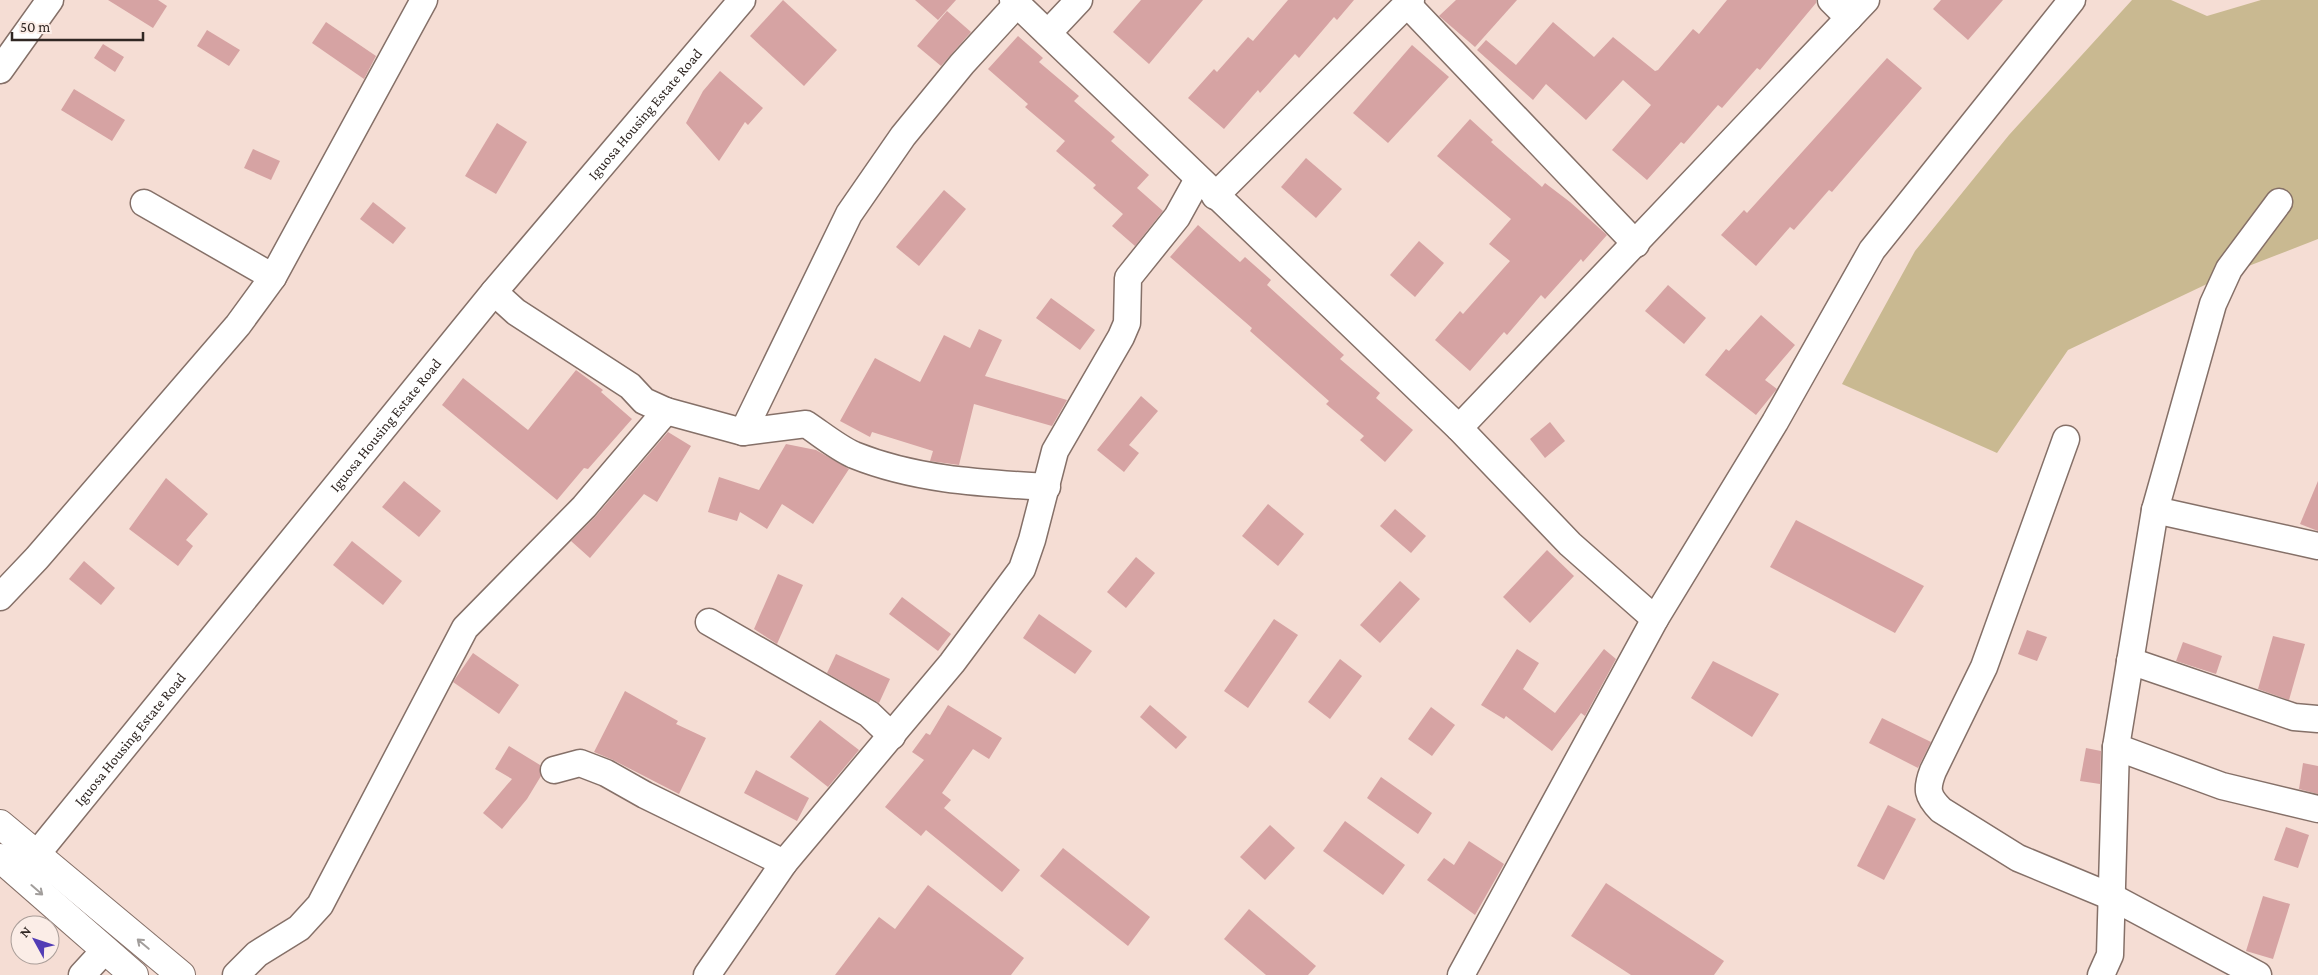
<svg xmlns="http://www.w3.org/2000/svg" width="2318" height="975" viewBox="0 0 2318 975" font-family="'Crimson Pro',serif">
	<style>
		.green { fill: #c9b991 }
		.building { fill: #d6a3a3 }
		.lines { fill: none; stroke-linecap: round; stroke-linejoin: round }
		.minor-casing { stroke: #857068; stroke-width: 29 }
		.highway-casing { stroke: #857068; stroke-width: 30 }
		.minor { stroke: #fff; stroke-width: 26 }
		.highway { stroke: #fff; stroke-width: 28 }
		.oneway { stroke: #a29e9c }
		.labels { text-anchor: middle; stroke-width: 4; stroke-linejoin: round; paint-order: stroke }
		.street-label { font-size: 15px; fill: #302723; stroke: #fbede7 }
	</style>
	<rect width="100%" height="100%" fill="#f5ddd4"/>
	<polygon class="green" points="2132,0 2171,0 2207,16 2261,0 2318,0 2318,239 2228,274 2068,350 1997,453 1842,384 1915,251 2009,135"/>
	<g class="building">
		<polygon points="108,0 158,0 167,6 153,28"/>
		<polygon points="783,0 837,50 804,86 750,36"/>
		<polygon points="915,0 956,0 938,20"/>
		<polygon points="1141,0 1203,0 1149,64 1113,32"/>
		<polygon points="1288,0 1354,0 1337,20 1334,17 1299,58 1295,54 1260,93 1258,90 1224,129 1188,98 1214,69 1217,72 1248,37 1253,41"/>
		<polygon points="1456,0 1517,0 1475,47 1439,16"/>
		<polygon points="1727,0 1816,0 1816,3 1760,70 1757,68 1722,108 1718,105 1684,144 1681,142 1647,180 1612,150 1651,105 1623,80 1586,120 1546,84 1533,100 1477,50 1486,40 1516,65 1553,22 1594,57 1613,37 1655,71 1658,70 1693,29 1699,34"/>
		<polygon points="1941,0 2003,0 1968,40 1933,9"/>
		<polygon points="947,11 971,32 941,66 917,46"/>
		<polygon points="326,22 376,56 364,79 312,43"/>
		<polygon points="207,30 240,50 229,66 197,46"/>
		<polygon points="1018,36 1043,58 1039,62 1079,96 1074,101 1115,137 1111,141 1149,175 1137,188 1163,211 1135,246 1112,226 1123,214 1093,188 1096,185 1056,151 1065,141 1025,107 1028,104 988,69"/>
		<polygon points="103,44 124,57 115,72 94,58"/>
		<polygon points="1412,45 1449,77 1388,143 1353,113"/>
		<polygon points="1887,58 1922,88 1832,192 1829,190 1794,230 1790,227 1756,266 1721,235 1744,210 1747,213"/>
		<polygon points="720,71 763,108 748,125 745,122 719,161 686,123 703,91"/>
		<polygon points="74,89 125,120 112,141 61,110"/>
		<polygon points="1470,119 1493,140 1491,142 1542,187 1545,183 1570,202 1607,235 1583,262 1581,259 1545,299 1541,295 1507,335 1504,332 1470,371 1435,340 1460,311 1463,314 1510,261 1489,244 1511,219 1437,156"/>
		<polygon points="497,123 527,142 496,194 465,176"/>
		<polygon points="253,149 280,161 271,180 244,168"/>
		<polygon points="1306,158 1342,189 1316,218 1281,187"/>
		<polygon points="944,190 966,209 919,266 896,247"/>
		<polygon points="373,202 406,228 393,244 360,219"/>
		<polygon points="1198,225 1240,262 1245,257 1271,280 1267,285 1344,355 1340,359 1380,393 1376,398 1413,430 1385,462 1360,440 1364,436 1326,404 1329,401 1250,331 1252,328 1170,257"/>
		<polygon points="1419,241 1444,263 1415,297 1390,275"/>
		<polygon points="1668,285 1706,318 1684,344 1645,311"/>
		<polygon points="1051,298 1095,330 1080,350 1036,318"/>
		<polygon points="1761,315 1795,345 1765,380 1777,389 1756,415 1705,375 1726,349 1729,351"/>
		<polygon points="979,329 1002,340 985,376 1067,400 1052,426 974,404 959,465 930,461 933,451 872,432 870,437 840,421 875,358 920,382 944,335 970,348"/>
		<polygon points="576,370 603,390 601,392 632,419 588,469 584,468 557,500 442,405 463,378 528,430"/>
		<polygon points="1141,396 1158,411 1129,445 1139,453 1124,472 1097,450"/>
		<polygon points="1550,422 1565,441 1545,458 1530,439"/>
		<polygon points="668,432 691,446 657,502 644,494 590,558 571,541 595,517"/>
		<polygon points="786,444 816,450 849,469 813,524 782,504 767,529 740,512 737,521 708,512 719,477 759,490"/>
		<polygon points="166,478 208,514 186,540 193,546 178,566 129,529"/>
		<polygon points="404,481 441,511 419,537 382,507"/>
		<polygon points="2318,481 2318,531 2300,524"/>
		<polygon points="1268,504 1304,534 1278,566 1242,536"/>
		<polygon points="1395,509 1426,536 1411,553 1380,526"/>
		<polygon points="1796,520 1924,586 1895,633 1770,567"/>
		<polygon points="352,541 402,581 383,605 333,565"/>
		<polygon points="1547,550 1574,576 1530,623 1503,597"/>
		<polygon points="1136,557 1155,573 1126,608 1107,592"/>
		<polygon points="84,561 115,588 101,605 69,579"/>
		<polygon points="778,574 803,585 777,644 754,629"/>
		<polygon points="1400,581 1420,599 1380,643 1360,625"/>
		<polygon points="902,597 951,634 938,651 889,614"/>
		<polygon points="1039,614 1092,651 1075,674 1023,638"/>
		<polygon points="1274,619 1298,635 1248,708 1224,691"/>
		<polygon points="2027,630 2047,637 2037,661 2018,654"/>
		<polygon points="2273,636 2305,644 2289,700 2258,689"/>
		<polygon points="2183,642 2222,656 2216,674 2176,661"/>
		<polygon points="1517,649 1539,663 1523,689 1555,713 1604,649 1616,659 1585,716 1581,713 1552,751 1506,716 1504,719 1481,705"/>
		<polygon points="473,653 519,685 499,714 453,682"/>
		<polygon points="836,654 890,679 879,703 827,673"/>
		<polygon points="1340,659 1362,676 1330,719 1308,702"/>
		<polygon points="1713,661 1779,694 1752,737 1691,698"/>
		<polygon points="625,691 678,721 676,724 706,738 679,794 613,760 594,752"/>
		<polygon points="948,705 1002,738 989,759 973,749 942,793 951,800 944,808 1020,870 1002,892 926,830 921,836 885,807 924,760 912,752 926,733 930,735"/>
		<polygon points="1150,705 1187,737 1176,749 1140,717"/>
		<polygon points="1431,707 1455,725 1432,756 1408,739"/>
		<polygon points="1882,718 1931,742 1918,768 1869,743"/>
		<polygon points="820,720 859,750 828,787 790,757"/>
		<polygon points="509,746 540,765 541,776 527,799 502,829 483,813 512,779 495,769"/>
		<polygon points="2086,748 2101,751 2100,784 2080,781"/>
		<polygon points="2303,763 2318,766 2318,794 2299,789"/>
		<polygon points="756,770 809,798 797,821 744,793"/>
		<polygon points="1381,777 1432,813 1418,834 1367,798"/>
		<polygon points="1888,805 1916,819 1884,880 1857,866"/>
		<polygon points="1345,821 1405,865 1383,895 1323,851"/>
		<polygon points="1270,825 1295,848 1265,880 1240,857"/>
		<polygon points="2286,827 2309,835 2298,868 2274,860"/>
		<polygon points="1469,841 1504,864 1475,915 1427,880 1444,858 1454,865"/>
		<polygon points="1063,848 1150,917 1128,946 1040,876"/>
		<polygon points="1606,883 1724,961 1714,975 1631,975 1571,936"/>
		<polygon points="928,885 1024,958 1011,975 835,975 879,917 895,929"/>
		<polygon points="2263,896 2290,904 2273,959 2246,951"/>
		<polygon points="1249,909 1316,966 1308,975 1266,975 1224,939"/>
	</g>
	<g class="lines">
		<g class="minor-casing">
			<g id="minor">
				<polyline points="1013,0 1459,428 1570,544 1655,619"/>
				<polyline points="1831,0 1849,18"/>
				<polyline points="1407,4 1636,244"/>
				<polyline points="1048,33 1079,0"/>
				<polyline points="0,70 50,0"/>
				<polyline points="1215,196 1411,0"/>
				<polyline points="144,203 273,277"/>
				<path d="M494 292 516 312 630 386 644 401 666 411 743 432 806 424C821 434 838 448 854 455 916 480 981 483 1047 487"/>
				<polyline points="1459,428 1866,0"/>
				<polyline points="743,432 849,214 903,136 962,64 1017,4"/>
				<path d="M2066 439 1984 667 1933 771C1926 789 1927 796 1941 810L2018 858 2112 897 2258 975"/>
				<polyline points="2155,510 2318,546"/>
				<polyline points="0,597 37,558 238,325 273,277 424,0"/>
				<polyline points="709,622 869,714 892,736"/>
				<polyline points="2130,661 2294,717 2318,719"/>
				<polyline points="2116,747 2222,786 2318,809"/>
				<polyline points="554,770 580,763 606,773 645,795 784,863"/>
				<path id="s1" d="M36 855 494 292 742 0"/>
				<polyline points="82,975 105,950"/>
				<polyline points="236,975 257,954 299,928 320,905 465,628 584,507 666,411"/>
				<polyline points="707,975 784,863 952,663 1022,569 1032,540 1055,451 1121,337 1127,323 1128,278 1177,217 1198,179"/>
				<polyline points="1461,975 1655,619 1775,422 1872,250 2072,0"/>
				<polyline points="2101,975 2110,955 2116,747 2155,510 2213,304 2229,269 2279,202"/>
			</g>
		</g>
		<g class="highway-casing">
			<g id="highway">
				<polyline points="0,824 181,975"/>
				<polyline points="0,858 134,975"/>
			</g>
		</g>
		<use href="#minor" class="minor"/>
		<use href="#highway" class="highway"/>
	</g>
	<defs><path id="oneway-shaft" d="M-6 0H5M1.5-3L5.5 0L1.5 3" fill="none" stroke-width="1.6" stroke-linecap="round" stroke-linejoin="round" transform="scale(1.25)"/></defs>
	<g class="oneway">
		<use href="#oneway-shaft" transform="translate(37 890) rotate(41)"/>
		<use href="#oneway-shaft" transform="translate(143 944) rotate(-140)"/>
	</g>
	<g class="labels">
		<g class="street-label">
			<text dy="5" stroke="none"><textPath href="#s1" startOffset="959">Iguosa Housing Estate Road</textPath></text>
			<text dy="5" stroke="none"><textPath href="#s1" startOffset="554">Iguosa Housing Estate Road</textPath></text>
			<text dy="5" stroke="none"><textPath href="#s1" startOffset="149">Iguosa Housing Estate Road</textPath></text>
		</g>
	</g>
	<g transform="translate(35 940) rotate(310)"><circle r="24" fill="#fbede7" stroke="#aa9e99"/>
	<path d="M0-4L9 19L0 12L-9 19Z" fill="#523db5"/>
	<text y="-8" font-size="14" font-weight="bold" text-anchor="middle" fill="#302723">N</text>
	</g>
	<path d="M12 32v8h131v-8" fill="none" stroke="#302723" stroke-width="2.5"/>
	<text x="20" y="32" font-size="15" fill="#302723" stroke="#fbede7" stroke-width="4" paint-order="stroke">50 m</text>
</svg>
